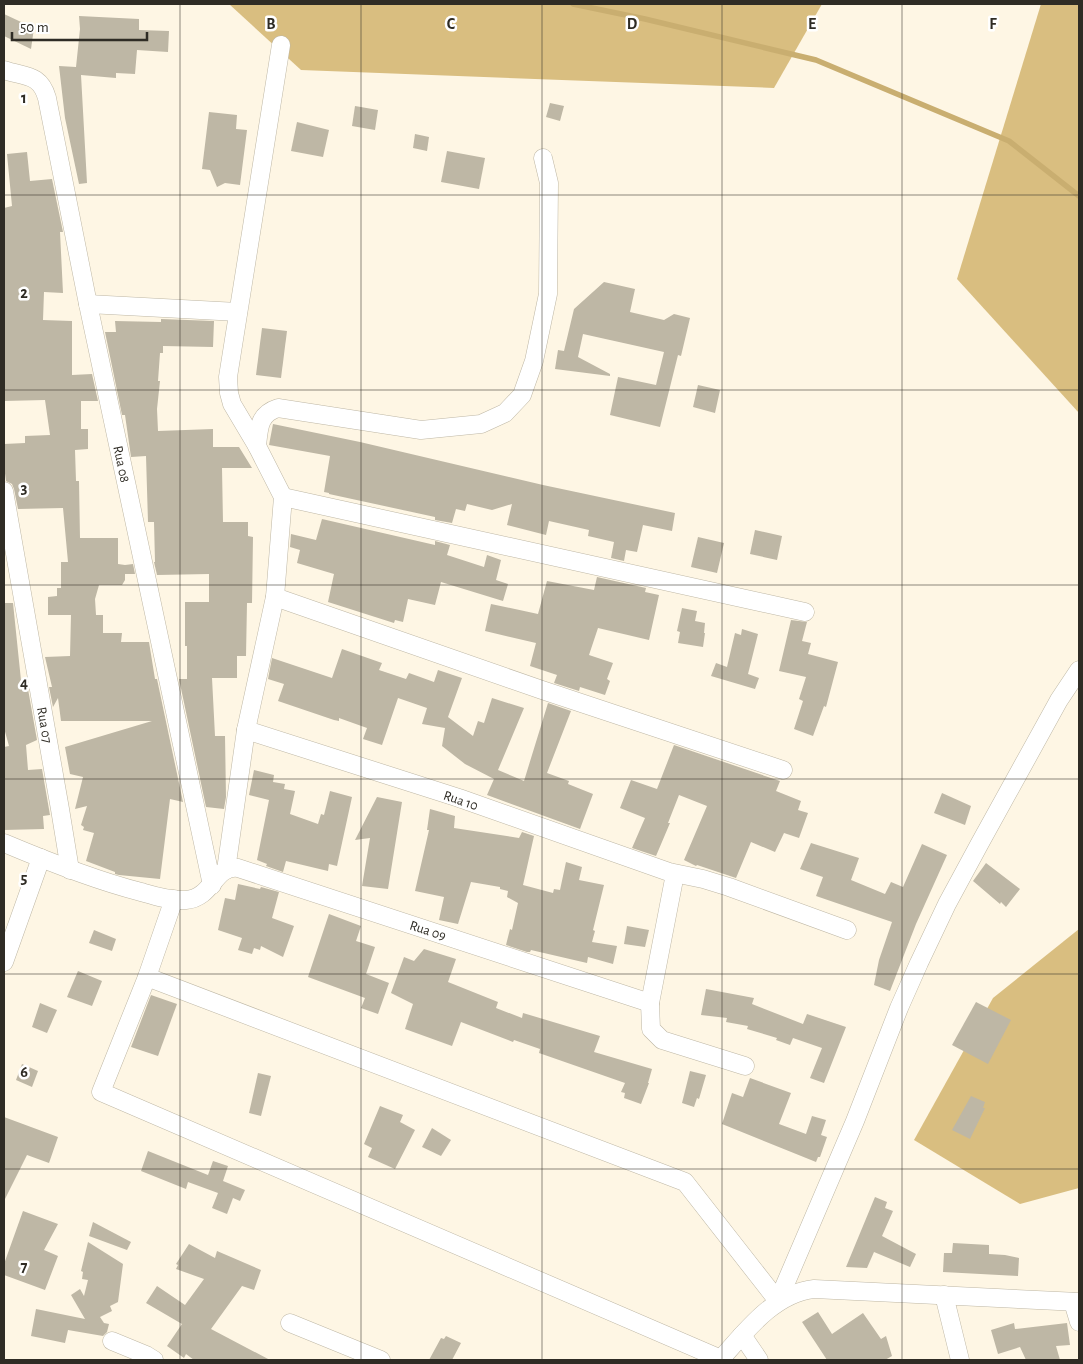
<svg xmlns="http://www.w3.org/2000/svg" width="1083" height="1364" viewBox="0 0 1083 1364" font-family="'Alegreya Sans',sans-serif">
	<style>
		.forest { fill: #d9be80 }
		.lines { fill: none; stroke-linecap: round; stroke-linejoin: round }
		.stream { stroke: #c9ae70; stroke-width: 5.5 }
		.building { fill: #beb7a5 }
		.minor-casing { stroke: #beb7a5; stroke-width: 19 }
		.minor { stroke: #fff; stroke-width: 18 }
		.grid { fill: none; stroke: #2f2c25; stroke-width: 1; stroke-opacity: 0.55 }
		.labels { text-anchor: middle; stroke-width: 5; stroke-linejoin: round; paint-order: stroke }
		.street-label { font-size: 14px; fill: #2f2c25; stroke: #fff }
		.grid-label { font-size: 16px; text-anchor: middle; font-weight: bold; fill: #2f2c25; stroke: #fff; stroke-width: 5; stroke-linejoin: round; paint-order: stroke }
	</style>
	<rect width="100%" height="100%" fill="#fef6e4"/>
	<g class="forest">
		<polygon points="229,4 822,4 774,88 301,70"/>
		<polygon points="1041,4 1079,4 1079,413 957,279"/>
		<polygon points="1079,929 1079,1188 1020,1204 914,1140 993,998"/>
	</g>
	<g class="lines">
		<polyline class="stream" points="573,4 645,19 816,60 1009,141 1079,196"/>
	</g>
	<g class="building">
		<polygon points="4,14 34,28 31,49 4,36"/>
		<polygon points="79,16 139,19 139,30 169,31 168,52 137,50 135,74 116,73 116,78 81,75 87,183 79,184 65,118 59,66 76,67 80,29"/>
		<polygon points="550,103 564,106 560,121 546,117"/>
		<polygon points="355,106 378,110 375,130 352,126"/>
		<polygon points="209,112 237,115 236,129 247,130 240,185 225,183 217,187 210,170 202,169"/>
		<polygon points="297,122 329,130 323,157 291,151"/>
		<polygon points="415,134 429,137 427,151 413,148"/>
		<polygon points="447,151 485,158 479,189 441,182"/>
		<polygon points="27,152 30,181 52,179 63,232 60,232 63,293 44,292 43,320 72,321 72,375 92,374 98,401 81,401 81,429 88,429 88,449 75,450 76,481 79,481 80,538 118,538 118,564 125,565 125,580 122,585 99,585 95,599 96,615 103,615 103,633 122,633 121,642 149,642 155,679 157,679 183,802 170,799 160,879 119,875 115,874 115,872 86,861 94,833 83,830 84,827 81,825 87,806 75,809 83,777 70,774 65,747 152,721 61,721 58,698 53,707 49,687 52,687 45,657 70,656 71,615 48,615 48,597 57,596 57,588 61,588 61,562 68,562 63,508 18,509 14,489 12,484 6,481 4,466 4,444 25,443 25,436 50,435 45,400 4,401 4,208 12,206 7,154"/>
		<polygon points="604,282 635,289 630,312 664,320 674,314 690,318 681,356 678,355 660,427 610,415 618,377 656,385 664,352 583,334 578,357 610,374 610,376 555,369 558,350 564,351 574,309"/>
		<polygon points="161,319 214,321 213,347 163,346 163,353 160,353 158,381 160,381 157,409 158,431 213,429 213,447 239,447 252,468 222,468 223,522 248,522 248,536 253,537 252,603 247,603 246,656 237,656 237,678 212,678 215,736 225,736 226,797 224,809 206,807 179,679 187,679 187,646 185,646 185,602 209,602 209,574 157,575 154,562 155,562 154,522 148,522 146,456 131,457 125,415 122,415 105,332 116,332 115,321 161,322"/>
		<polygon points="262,328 287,331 281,378 256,375"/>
		<polygon points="698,385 720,390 715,413 693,407"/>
		<polygon points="273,424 360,442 543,485 675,513 672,531 643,525 637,552 626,550 624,561 611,558 614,542 588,536 589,530 549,521 546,535 507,525 512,504 492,510 467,504 465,511 456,509 452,523 435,520 435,517 329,494 329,493 324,492 330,456 269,445"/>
		<polygon points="322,519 435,545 435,541 450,545 447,555 484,567 487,555 501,560 496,580 508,584 503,601 441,582 435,605 408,599 403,622 395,620 394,623 328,602 334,574 297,563 300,550 290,547 291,534 316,540"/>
		<polygon points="755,530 782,536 777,560 750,554"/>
		<polygon points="698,537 724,543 717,573 691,567"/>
		<polygon points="133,564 135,574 125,574 125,565"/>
		<polygon points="597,577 646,588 645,592 659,595 649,640 598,628 589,655 613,663 607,679 610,681 605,695 580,687 579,691 554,683 557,675 530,666 536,643 485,631 491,604 538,614 547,581 594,590"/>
		<polygon points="4,603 13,603 22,690 28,689 37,740 26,745 28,770 42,769 50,815 43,816 44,829 4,830 4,747 9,746 4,728"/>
		<polygon points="682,608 697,611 695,621 705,623 704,633 705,633 703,647 678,643 680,632 677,631"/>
		<polygon points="791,620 807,622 802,641 811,643 808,654 838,662 826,707 824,706 813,736 794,729 803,701 799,699 806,677 779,671"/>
		<polygon points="742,629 758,634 748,674 759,678 755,689 711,676 716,663 727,667 735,633 741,635"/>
		<polygon points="342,649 382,663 379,670 406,679 409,673 434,682 438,670 462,678 448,717 473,736 478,721 484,723 492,698 524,708 498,770 524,781 548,703 571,711 547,773 569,781 568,784 593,794 580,829 487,795 494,779 465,764 442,746 445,728 422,724 427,708 398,698 382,745 363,739 367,728 339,718 339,721 334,720 278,701 284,684 268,679 272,658 332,678"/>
		<polygon points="674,745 780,781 776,791 801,801 798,810 808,813 799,838 784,833 775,852 751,842 736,878 697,865 696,866 684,860 707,806 679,795 668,823 670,823 656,856 632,848 645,818 620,808 631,780 657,789"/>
		<polygon points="254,770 274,775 273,782 285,784 284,789 295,791 290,814 318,824 321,814 324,815 330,791 352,797 337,866 329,864 328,871 286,861 283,872 266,866 267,864 257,860 269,800 249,795"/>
		<polygon points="942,793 971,806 965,825 934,813"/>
		<polygon points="377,797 402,802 388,889 362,886 370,838 355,840"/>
		<polygon points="430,809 455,816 454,828 519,838 522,832 534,836 523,885 553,893 554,889 560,890 566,862 582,867 579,880 604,885 593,930 595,931 592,942 617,946 613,964 588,957 587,963 531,950 530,952 527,952 506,945 510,929 512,930 518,903 507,897 508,891 500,889 500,887 471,882 458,924 439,920 444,897 415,891 429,830 427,830"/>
		<polygon points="811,843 859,858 851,880 885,894 891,882 903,887 922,844 947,855 916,924 890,991 874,985 879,960 892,922 816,896 823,877 800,869"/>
		<polygon points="986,863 1020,889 1006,907 1001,902 1000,904 973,881"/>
		<polygon points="238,884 260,889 261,887 279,892 272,918 294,926 283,957 261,946 260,950 254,948 252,954 238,950 242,938 218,930 225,898 235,900"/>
		<polygon points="329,914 361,926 356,941 375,947 366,974 389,983 378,1014 361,1008 365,998 308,977"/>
		<polygon points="627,926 649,930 645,947 624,944"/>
		<polygon points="94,930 116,939 112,951 89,943"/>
		<polygon points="424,949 456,959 448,982 498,1002 496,1008 522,1018 523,1013 600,1036 594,1052 652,1069 648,1083 649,1083 641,1104 624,1098 625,1093 621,1092 625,1083 539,1053 540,1049 514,1040 513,1042 461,1022 452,1046 405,1029 413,1004 391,993 404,957 414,961"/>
		<polygon points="78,971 102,981 92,1006 67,997"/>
		<polygon points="706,989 754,998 752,1004 803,1024 807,1014 846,1027 824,1083 810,1078 822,1048 793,1038 790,1045 776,1040 777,1038 747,1029 748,1026 726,1022 727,1018 701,1015"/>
		<polygon points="151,995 177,1004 158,1056 131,1047"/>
		<polygon points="976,1002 1011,1020 988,1064 952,1045"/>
		<polygon points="40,1003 57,1010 47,1033 32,1027"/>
		<polygon points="22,1064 38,1071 32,1087 16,1080"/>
		<polygon points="690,1071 706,1075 699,1099 697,1098 694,1107 682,1103"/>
		<polygon points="258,1073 271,1076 261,1116 249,1113"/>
		<polygon points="750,1078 791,1093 779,1124 806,1134 812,1116 826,1120 821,1135 827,1137 820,1157 818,1157 816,1162 722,1124 732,1093 743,1097"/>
		<polygon points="971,1096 985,1102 983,1108 985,1108 970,1139 952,1130"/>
		<polygon points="380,1106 403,1115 400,1122 415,1130 395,1169 368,1157 372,1148 364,1144"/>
		<polygon points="4,1117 58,1137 49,1163 27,1155 4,1201"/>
		<polygon points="432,1128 451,1140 441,1156 422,1147"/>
		<polygon points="148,1151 208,1175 213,1161 228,1166 223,1181 245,1190 240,1201 233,1198 227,1214 212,1208 218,1193 188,1182 186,1189 141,1171"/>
		<polygon points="875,1197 887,1202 885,1208 893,1211 882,1236 916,1254 910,1267 874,1252 867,1268 846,1267"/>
		<polygon points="23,1211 58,1224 44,1250 58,1256 45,1290 4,1275 4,1264"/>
		<polygon points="93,1222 131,1242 127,1250 89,1236"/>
		<polygon points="88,1242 123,1264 118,1302 110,1306 112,1311 100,1317 104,1323 109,1324 107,1332 103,1336 68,1330 65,1343 31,1336 36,1309 85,1319 71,1295 80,1289 84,1296 88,1280 82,1279 83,1272 81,1271"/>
		<polygon points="953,1243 989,1245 989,1254 1005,1255 1019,1258 1018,1276 943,1272 944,1253 952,1253"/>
		<polygon points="189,1244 215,1258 217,1251 261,1270 254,1290 242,1286 211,1329 270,1360 194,1360 186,1354 184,1358 167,1346 182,1324 146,1303 157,1286 185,1305 204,1279 176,1269 178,1265 176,1264"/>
		<polygon points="818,1312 832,1334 863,1313 881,1339 886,1336 892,1356 885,1360 827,1360 802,1322"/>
		<polygon points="1014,1323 1015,1329 1067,1323 1070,1345 1056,1346 1060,1360 1026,1360 1020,1347 998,1354 991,1330"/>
		<polygon points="446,1336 461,1343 452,1360 429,1360 441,1338 444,1339"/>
	</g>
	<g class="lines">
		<g class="minor-casing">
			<g id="minor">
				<path d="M4 70C24 77 40 73 47 98L88 304 212 885"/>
				<polyline points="88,304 238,312"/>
				<path d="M257 446C259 427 259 414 278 408L421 430 481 424 505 413 522 395 534 361 548 294 549 183 543 158"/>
				<polyline points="4,491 60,809 70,870"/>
				<polyline points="283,497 805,612"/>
				<polyline points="275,597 542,690 783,770"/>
				<polyline points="246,730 459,798 669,872 703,879 729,887 847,930"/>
				<path d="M4 843C49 862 94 880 141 892 155 896 171 901 186 900 213 898 214 865 238 868L650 1003"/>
				<polyline points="226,870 246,730 275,597 283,497 257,446 232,404 229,393 228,377 281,45"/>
				<polyline points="675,874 650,1003 651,1029 662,1040 745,1066"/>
				<polyline points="174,899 147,977 101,1092 721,1359"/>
				<polyline points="4,962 41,858"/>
				<polyline points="147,977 685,1182 778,1301 855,1121 899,1008 919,963 947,904 980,843 1059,700 1079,670"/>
				<polyline points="944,1295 960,1360"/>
				<polyline points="1073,1302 1079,1322"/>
				<polyline points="290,1323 381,1360"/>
				<polyline points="742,1335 759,1360"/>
				<polyline points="112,1341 146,1355 154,1360"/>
				<path d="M720 1360C745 1332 774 1293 814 1289L1079 1302"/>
			</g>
		</g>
		<use href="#minor" class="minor"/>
	</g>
	<path class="grid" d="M180 4V1360M361 4V1360M542 4V1360M722 4V1360M902 4V1360M4 195H1079M4 390H1079M4 585H1079M4 779H1079M4 974H1079M4 1169H1079"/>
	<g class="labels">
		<g class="street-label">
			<text transform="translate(122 464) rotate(78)" y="5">Rua 08</text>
			<text transform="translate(45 725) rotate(80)" y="5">Rua 07</text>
			<text transform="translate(461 800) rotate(19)" y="5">Rua 10</text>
			<text transform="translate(428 930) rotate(18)" y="5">Rua 09</text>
		</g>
	</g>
	<g class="grid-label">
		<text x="271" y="29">B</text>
		<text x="451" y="29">C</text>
		<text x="632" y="29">D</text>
		<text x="812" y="29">E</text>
		<text x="993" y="29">F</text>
		<text x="24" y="103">1</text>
		<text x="24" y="298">2</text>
		<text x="24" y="493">3</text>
		<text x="24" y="688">4</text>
		<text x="24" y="883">5</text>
		<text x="24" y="1077">6</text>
		<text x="24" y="1272">7</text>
	</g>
	<rect width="1083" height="1364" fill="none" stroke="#2f2c25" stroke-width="10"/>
	<path d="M12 32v8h135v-8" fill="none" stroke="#2f2c25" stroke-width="2.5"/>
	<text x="20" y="32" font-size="15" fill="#2f2c25" stroke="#ffffff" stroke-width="4" paint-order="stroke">50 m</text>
</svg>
